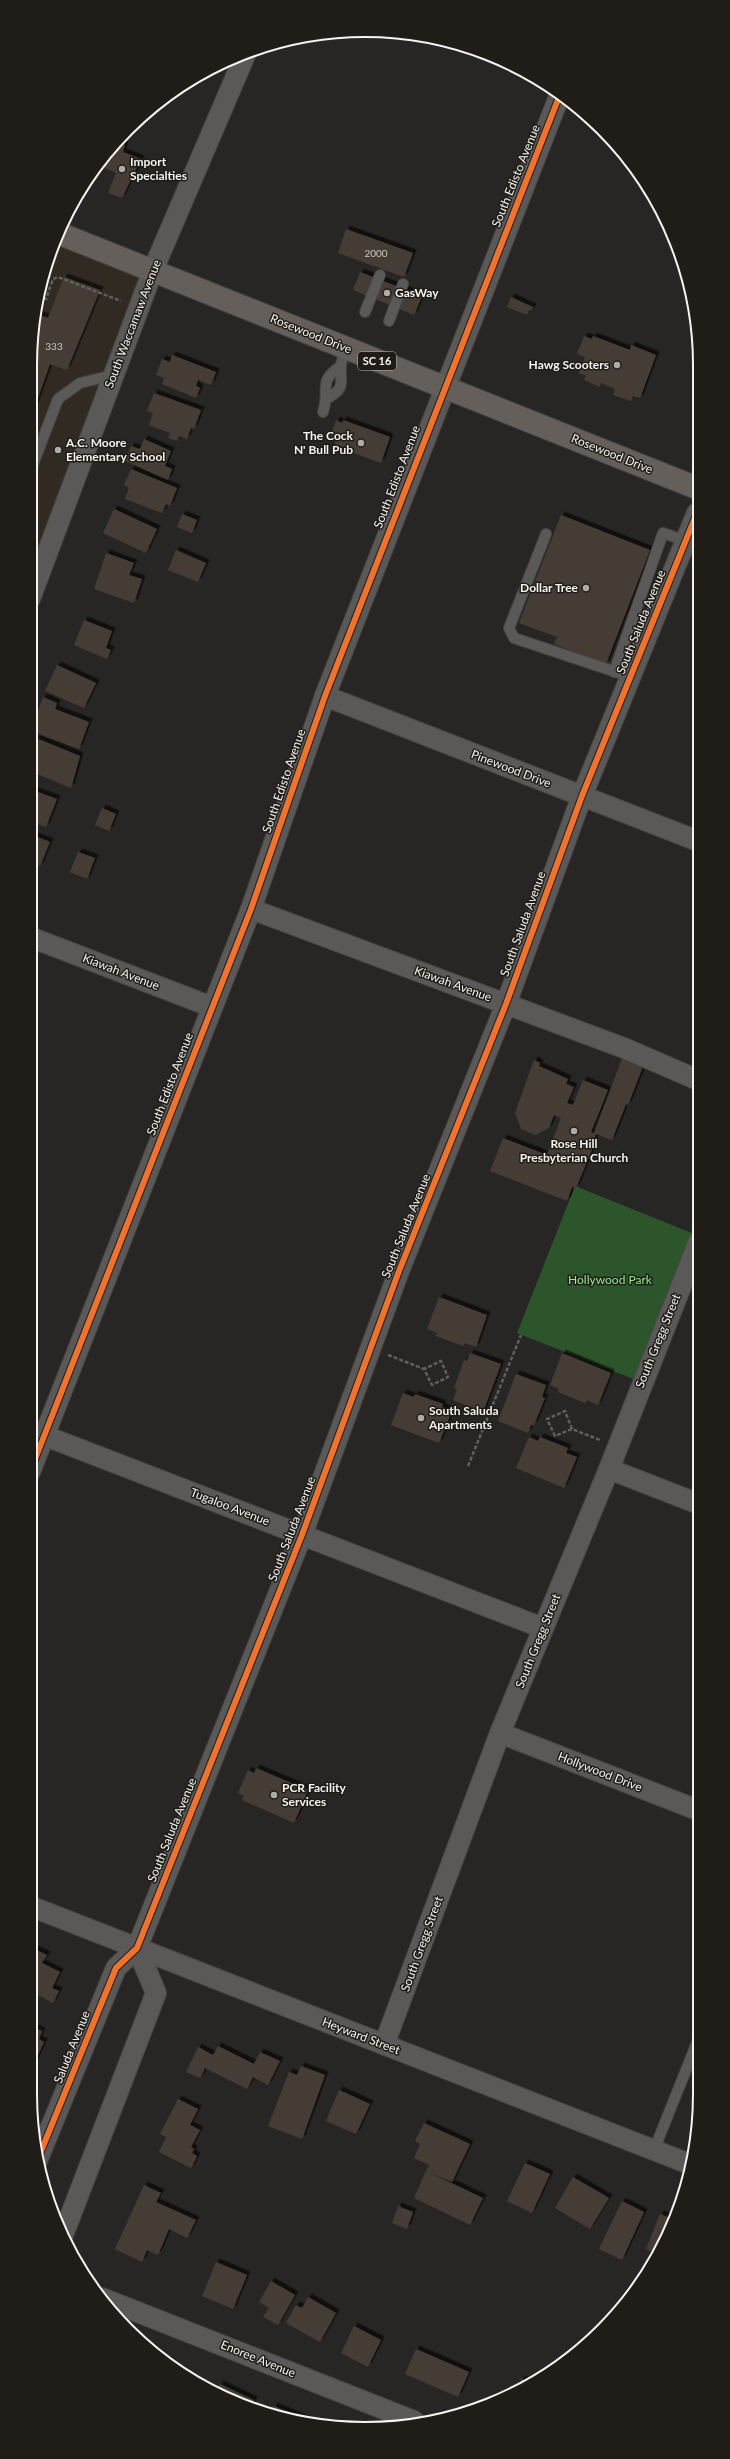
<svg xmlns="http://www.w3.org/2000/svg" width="730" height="2459" viewBox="0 0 730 2459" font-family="Lato,sans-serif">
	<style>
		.built { fill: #312a22 }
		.green { fill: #2d552c }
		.building { fill: #453e35; filter: url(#shadow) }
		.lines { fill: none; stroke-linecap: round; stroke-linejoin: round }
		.lane-casing { stroke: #474543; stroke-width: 12 }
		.street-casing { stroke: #474543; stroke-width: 22 }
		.primary-casing { stroke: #474543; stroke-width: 24 }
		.path { stroke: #605f5d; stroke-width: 2.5; stroke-dasharray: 4 2; stroke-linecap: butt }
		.lane { stroke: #5a5957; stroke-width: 10 }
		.street { stroke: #5a5957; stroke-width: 20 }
		.primary { stroke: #645f5b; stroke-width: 22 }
		.cycleway-casing { stroke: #201d19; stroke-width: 8 }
		.cycleway { stroke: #ef722f; stroke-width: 6 }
		.poi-dot { fill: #aeaca9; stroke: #201d19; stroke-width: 1.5 }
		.labels { text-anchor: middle; stroke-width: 3; stroke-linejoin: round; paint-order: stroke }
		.number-label { font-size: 10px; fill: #cac6c2 }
		.shield { fill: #201d19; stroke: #b6b4b0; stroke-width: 1 }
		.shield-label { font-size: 11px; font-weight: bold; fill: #f6f4f1 }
		.poi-label { font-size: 12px; font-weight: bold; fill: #f6f4f1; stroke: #201d19; text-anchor: start }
		.street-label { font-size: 12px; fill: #f6f4f1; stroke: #201d19 }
		.park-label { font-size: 12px; fill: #92ee8e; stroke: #201d19 }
		.rim { fill: none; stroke: #f6f4f1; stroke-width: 2 }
	</style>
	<defs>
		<filter id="shadow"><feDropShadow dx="3.5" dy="-3.5" stdDeviation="0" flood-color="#0009"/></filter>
	</defs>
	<rect width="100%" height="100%" fill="#282624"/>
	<polygon class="built" points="55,237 153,270 30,598 30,365 36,300"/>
	<polygon class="green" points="575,1186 699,1236 641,1382 517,1333"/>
	<g class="building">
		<polygon points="117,142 125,145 123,152 141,159 122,198 108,193 116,173 98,165"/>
		<polygon points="346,229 413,253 404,277 338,253"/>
		<polygon points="360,272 422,296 414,315 353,290"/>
		<polygon points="64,277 100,290 67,370 50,364 32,415 30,415 30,365 36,301 42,303 37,314 48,318"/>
		<polygon points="511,297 533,307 531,311 529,310 527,315 507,307"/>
		<polygon points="584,336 592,339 593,336 630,350 631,345 656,355 640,398 633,396 631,401 613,395 615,389 601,383 600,387 584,380 586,376 579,373 585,357 577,354"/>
		<polygon points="172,355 216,372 211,385 198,380 196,386 200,388 196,398 162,384 164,378 156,375 162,359 170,362"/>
		<polygon points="154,393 201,410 194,429 191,428 187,439 179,436 177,441 168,438 170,433 149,425 153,413 147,411"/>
		<polygon points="336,420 342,423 343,420 390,437 381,463 334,446 336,440 330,438"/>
		<polygon points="144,439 171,451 165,466 172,469 168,480 125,461 131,446 140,449"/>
		<polygon points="131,469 177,488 170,506 166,504 162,513 125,499 129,488 124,485"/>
		<polygon points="114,509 157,529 146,553 103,533"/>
		<polygon points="182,514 197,520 192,533 177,527"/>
		<polygon points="561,515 650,550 606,664 554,644 557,637 519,623"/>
		<polygon points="176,550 206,563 198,582 168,570"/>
		<polygon points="106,553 134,563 129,575 142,579 134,603 94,589"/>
		<polygon points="84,620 112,631 106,648 111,650 107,659 74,645"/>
		<polygon points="57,665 96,683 84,708 45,691"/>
		<polygon points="43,697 57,703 55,709 89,722 79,749 31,731"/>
		<polygon points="36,738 80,756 71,788 30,771 30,752"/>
		<polygon points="30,789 57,799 46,827 30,821"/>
		<polygon points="102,808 116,814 109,831 95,825"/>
		<polygon points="30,834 50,842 40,866 30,862"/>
		<polygon points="78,852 95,858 87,879 70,872"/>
		<polygon points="623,1056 644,1064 628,1105 626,1104 612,1140 596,1134 593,1144 594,1145 576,1188 572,1187 567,1201 490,1171 503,1138 547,1155 561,1118 554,1115 549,1128 535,1135 521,1129 515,1113 534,1060 540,1063 539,1066 568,1079 566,1084 574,1087 567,1103 573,1105 583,1080 608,1090 591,1132 594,1133"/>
		<polygon points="439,1297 487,1315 476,1347 465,1343 463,1346 436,1336 437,1333 427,1329"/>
		<polygon points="470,1353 501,1364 483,1412 453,1400 457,1389 454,1388 464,1360 467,1361"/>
		<polygon points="562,1353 611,1373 598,1405 587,1400 585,1403 558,1392 559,1389 550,1385"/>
		<polygon points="516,1374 546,1385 542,1397 545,1398 534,1425 531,1425 528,1433 498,1421"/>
		<polygon points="403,1393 414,1397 415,1394 443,1404 442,1407 452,1411 439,1443 391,1425"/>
		<polygon points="529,1437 538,1441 540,1437 568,1448 566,1453 577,1457 564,1488 516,1468"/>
		<polygon points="256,1768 308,1790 294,1823 242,1800 244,1796 238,1793 248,1770 254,1773"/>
		<polygon points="30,1947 47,1955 42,1963 60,1972 52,1988 59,1991 53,2003 30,1991"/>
		<polygon points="30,2026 42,2031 39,2039 44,2042 31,2071"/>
		<polygon points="218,2046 254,2064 260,2052 280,2061 268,2085 253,2077 247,2089 205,2068 200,2078 186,2072 198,2047 213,2055"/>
		<polygon points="301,2066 325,2075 302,2139 268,2126 289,2072 297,2075"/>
		<polygon points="339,2090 370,2104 356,2134 326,2121"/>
		<polygon points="178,2099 198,2109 190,2125 200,2130 191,2147 194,2149 192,2153 197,2156 191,2168 159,2152 166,2137 160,2134"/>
		<polygon points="424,2123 470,2144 452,2182 426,2171 429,2165 414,2158 420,2144 415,2141"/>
		<polygon points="525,2163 550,2174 532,2213 507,2201"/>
		<polygon points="426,2171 483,2198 470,2225 414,2198"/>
		<polygon points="573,2177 609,2198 590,2229 555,2208"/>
		<polygon points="144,2185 161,2193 156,2202 196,2220 187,2238 169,2229 158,2255 147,2250 142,2262 115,2249"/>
		<polygon points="622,2201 644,2212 622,2260 599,2249"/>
		<polygon points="398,2206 413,2212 407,2229 392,2223"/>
		<polygon points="660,2214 675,2220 657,2254 646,2249"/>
		<polygon points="216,2262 247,2275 233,2309 202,2296"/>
		<polygon points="271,2281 295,2295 278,2325 263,2317 269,2308 259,2302"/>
		<polygon points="308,2297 336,2313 320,2342 286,2323 296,2305 302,2308"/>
		<polygon points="354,2326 381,2340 368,2367 341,2353"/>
		<polygon points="416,2349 469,2372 458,2397 405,2374"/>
		<polygon points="521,2379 531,2383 516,2393"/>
		<polygon points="220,2384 254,2400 251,2407 215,2393"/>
		<polygon points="274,2406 307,2420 306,2422 270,2415"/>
	</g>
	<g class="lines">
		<g class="lane-casing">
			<g id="lane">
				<polyline points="365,312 380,275"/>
				<polyline points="389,321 403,284"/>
				<path d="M328 398C346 387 340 384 341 366 341 361 344 354 346 348"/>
				<path d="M323 412C331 388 316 383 341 366"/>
				<polyline points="30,472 58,399 80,383 113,375"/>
				<polyline points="546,534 509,628 514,638 631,677"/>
				<polyline points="614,672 663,533 686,541"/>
				<polyline points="654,2150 700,2035"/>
			</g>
		</g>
		<g class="street-casing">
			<g id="street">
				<polyline points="30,599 153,270 246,53"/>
				<polyline points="325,696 698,841"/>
				<polyline points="251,909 624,1048 698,1080"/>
				<polyline points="30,937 212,1007"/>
				<polyline points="30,1430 543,1628"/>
				<polyline points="609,1469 699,1504"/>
				<polyline points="30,1472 251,909 325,696 559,97"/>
				<polyline points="500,1733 700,1811"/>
				<polyline points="30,1906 692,2165"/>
				<polyline points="384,2045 500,1733 609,1469 699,1241"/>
				<polyline points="37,2161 116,1968 137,1948 302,1535 399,1271 506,1004 582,796 697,513"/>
				<polyline points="63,2235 156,1993 137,1948"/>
				<polyline points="102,2298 414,2421"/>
			</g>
		</g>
		<g class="primary-casing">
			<polyline id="primary" points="58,233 697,488"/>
		</g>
		<g class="path">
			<polyline points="38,296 46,299 53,279 58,277 121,301"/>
			<polyline points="388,1355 424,1369 432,1385 448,1377 441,1361 424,1369"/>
			<polyline points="572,1429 565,1411 547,1419 555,1436 572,1429 600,1440"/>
			<polyline points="468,1466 521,1335"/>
		</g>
		<use href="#lane" class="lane"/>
		<use href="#street" class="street"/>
		<use href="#primary" class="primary"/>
		<g class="cycleway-casing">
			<g id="cycleway">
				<polyline points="30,1472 251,909 325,696 559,97"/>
				<polyline points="37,2161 116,1968 137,1948 302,1535 399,1271 506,1004 582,796 697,513"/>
			</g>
		</g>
		<use href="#cycleway" class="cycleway"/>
	</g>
	<g class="poi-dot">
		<circle cx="122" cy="169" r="4"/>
		<circle cx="387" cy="293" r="4"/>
		<circle cx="617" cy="365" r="4"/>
		<circle cx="361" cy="443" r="4"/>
		<circle cx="58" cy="450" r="4"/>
		<circle cx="586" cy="588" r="4"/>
		<circle cx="574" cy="1131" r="4"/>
		<circle cx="421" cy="1418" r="4"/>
		<circle cx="274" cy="1795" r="4"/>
	</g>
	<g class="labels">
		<g class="number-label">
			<text x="376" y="257">2000</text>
			<text x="54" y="350">333</text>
		</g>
		<rect class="shield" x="358" y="352" width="38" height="18" rx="3"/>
		<g class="shield-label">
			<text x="377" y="365">SC 16</text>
		</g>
		<g class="poi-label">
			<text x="130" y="166">Import<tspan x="130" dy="14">Specialties</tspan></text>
			<text x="395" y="297">GasWay</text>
			<text x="609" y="369" text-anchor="end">Hawg Scooters</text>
			<text x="353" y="440" text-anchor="end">The Cock<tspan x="353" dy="14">N' Bull Pub</tspan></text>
			<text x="66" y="447">A.C. Moore<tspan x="66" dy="14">Elementary School</tspan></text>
			<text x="578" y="592" text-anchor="end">Dollar Tree</text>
			<text x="574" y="1148" text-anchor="middle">Rose Hill<tspan x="574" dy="14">Presbyterian Church</tspan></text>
			<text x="429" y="1415">South Saluda<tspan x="429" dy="14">Apartments</tspan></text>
			<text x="282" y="1792">PCR Facility<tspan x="282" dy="14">Services</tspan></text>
		</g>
		<g class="street-label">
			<text transform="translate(516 176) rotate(-68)" y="4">South Edisto Avenue</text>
			<text transform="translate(133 324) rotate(-69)" y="4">South Waccamaw Avenue</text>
			<text transform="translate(311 334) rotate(22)" y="4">Rosewood Drive</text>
			<text transform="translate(612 454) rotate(22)" y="4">Rosewood Drive</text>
			<text transform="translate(397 477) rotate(-69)" y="4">South Edisto Avenue</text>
			<text transform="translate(641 622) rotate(-68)" y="4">South Saluda Avenue</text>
			<text transform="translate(511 769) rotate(21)" y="4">Pinewood Drive</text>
			<text transform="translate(284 781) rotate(-71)" y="4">South Edisto Avenue</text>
			<text transform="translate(523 924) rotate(-70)" y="4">South Saluda Avenue</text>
			<text transform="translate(121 972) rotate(21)" y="4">Kiawah Avenue</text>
			<text transform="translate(453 984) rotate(20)" y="4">Kiawah Avenue</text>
			<text transform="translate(170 1084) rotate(-69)" y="4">South Edisto Avenue</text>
			<text transform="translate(406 1226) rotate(-68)" y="4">South Saluda Avenue</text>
			<text transform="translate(658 1341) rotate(-68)" y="4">South Gregg Street</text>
			<text transform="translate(230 1507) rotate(21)" y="4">Tugaloo Avenue</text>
			<text transform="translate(292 1529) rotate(-69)" y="4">South Saluda Avenue</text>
			<text transform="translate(538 1641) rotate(-68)" y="4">South Gregg Street</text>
			<text transform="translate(600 1772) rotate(21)" y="4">Hollywood Drive</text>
			<text transform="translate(172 1830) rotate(-68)" y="4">South Saluda Avenue</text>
			<text transform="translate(422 1944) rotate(-70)" y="4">South Gregg Street</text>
			<text transform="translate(361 2036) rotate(21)" y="4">Heyward Street</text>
			<text transform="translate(72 2047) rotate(-68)" y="4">Saluda Avenue</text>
			<text transform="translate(258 2359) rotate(22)" y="4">Enoree Avenue</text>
		</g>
		<g class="park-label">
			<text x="610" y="1284">Hollywood Park</text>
		</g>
	</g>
	<path d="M0 0H730V2459H0ZM365 37H365A328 328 0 0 1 693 365V2094A328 328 0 0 1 365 2422H365A328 328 0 0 1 37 2094V365A328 328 0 0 1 365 37Z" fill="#201d19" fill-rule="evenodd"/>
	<path class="rim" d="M365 37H365A328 328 0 0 1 693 365V2094A328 328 0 0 1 365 2422H365A328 328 0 0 1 37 2094V365A328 328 0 0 1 365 37Z"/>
</svg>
